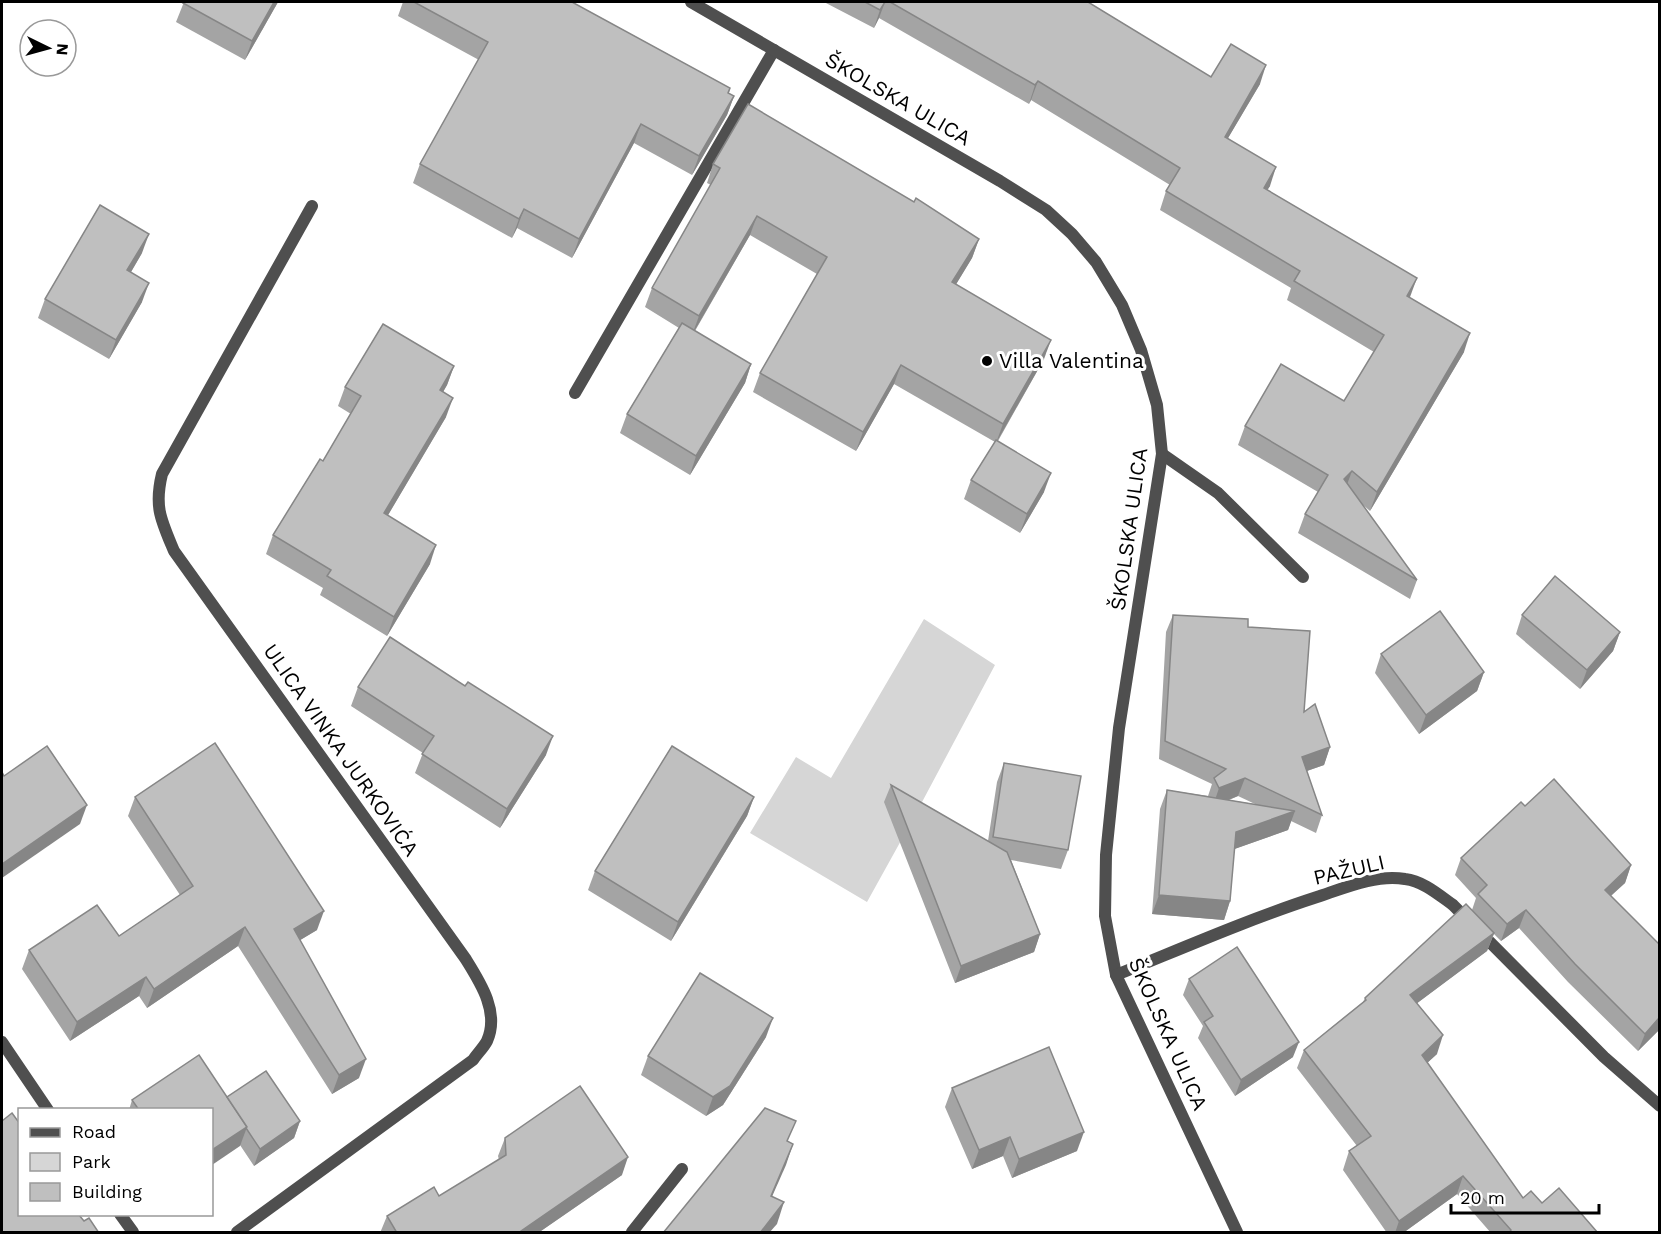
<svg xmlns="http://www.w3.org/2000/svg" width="1661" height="1234" viewBox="0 0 1661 1234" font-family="'Work Sans',sans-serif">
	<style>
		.green { fill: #d6d6d6 }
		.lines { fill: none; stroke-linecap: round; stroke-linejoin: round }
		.lane { stroke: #4f4f4f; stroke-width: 12 }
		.street { stroke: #4f4f4f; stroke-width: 12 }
		.wall { fill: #a4a4a4; fill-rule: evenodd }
		.shaded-wall { fill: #868686 }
		.building { fill: #bfbfbf; stroke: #868686; stroke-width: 1.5 }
		.poi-dot { fill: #000; stroke: #fff; stroke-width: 2 }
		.labels { text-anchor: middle; stroke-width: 6; stroke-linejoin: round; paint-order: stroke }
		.street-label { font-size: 21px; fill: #000; stroke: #fff }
		.poi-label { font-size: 21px; fill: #000; stroke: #fff; text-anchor: start }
	</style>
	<rect width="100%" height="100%" fill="#fff"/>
	<polygon class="green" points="924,619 995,665 913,819 867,902 750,833 796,757 831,778"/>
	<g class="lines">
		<g class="lane">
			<polyline points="575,393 774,50"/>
			<polyline points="1162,454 1218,493 1303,577"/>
		</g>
		<g class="street">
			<polyline points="691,2 1000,181 1046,210 1072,234 1096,262 1122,305 1141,350 1157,405 1162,454 1119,728 1106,855 1105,916 1116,975 1237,1232"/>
			<path d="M1116 975C1183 948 1249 919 1317 897 1344 888 1376 874 1405 879 1423 881 1439 895 1453 905L1604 1057 1660 1106"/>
			<polyline points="2,1042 48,1110"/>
			<polyline points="120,1214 133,1232"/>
			<path d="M237 1232 473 1060C477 1054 484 1047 487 1041 500 1012 480 982 465 958L174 551C161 520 154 507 162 474L312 206"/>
			<polyline points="632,1232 682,1169"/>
		</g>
	</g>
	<g class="wall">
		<polygon points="184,2 278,2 245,60 176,22"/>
		<polygon points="402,2 572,2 730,88 729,93 734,96 727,115 692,175 634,143 572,258 517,228 512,238 413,183 420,164 479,60 398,16 403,2"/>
		<polygon points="824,2 1088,2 1211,77 1260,84 1228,138 1270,186 1267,190 1410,298 1464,352 1370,511 1361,503 1417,580 1410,599 1298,533 1305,514 1318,492 1238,445 1245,426 1344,401 1374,352 1287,300 1291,288 1160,210 1166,191 1170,185 1031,100 1029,104 879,18 874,28"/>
		<polygon points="713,164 914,202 979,239 972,258 956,284 1044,359 998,441 1044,492 1020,533 964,499 971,480 995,442 894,384 856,451 753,392 760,373 817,274 750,235 695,331 751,364 745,383 690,475 620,433 627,414 679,328 645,307 652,288 711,185 707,183"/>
		<polygon points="142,253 131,272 142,302 109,359 38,318 45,299"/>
		<polygon points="454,366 447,385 443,392 446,417 388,515 430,564 387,636 320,595 323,588 266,554 273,535 323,461 351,414 338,406 345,387"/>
		<path d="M1173 615 1248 627 1304 712 1330 747 1324 765 1307 771 1322 815 1316 833 1291 821 1288 830 1234 849 1230 901 1224 920 1152 914 1160 809 1167 790 1208 796 1212 784 1159 759 1166 632ZM1238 796 1255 804 1229 800Z"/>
		<polygon points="1522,615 1620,632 1613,651 1580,689 1516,634"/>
		<polygon points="1381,654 1484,672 1477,691 1419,734 1375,673"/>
		<polygon points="465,686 546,755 500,828 415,773 423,753 351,706 358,687"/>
		<polygon points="1004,763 1068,850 1061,869 1011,860 1040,934 1034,952 955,983 884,802 891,785 988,841 997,782"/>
		<polygon points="135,797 317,930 300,940 359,1078 332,1094 238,946 147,1008 139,996 70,1041 22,969 29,950 119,936 180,895 128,816"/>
		<polygon points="754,797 747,816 671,941 588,890 595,871"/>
		<polygon points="1525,806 1631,865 1625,883 1611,896 1659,1030 1638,1051 1568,982 1519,928 1501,941 1494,934 1487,951 1417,1003 1437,1054 1427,1063 1523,1198 1542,1203 1598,1233 1491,1233 1457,1194 1403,1233 1387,1233 1343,1170 1349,1151 1357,1146 1297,1068 1304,1050 1363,1002 1365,998 1472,910 1476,898 1455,875 1461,858"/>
		<polygon points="1189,979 1293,1057 1235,1096 1198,1038 1203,1026 1183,995"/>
		<polygon points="766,1037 723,1105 706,1116 641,1075 648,1056"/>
		<polygon points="952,1088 1077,1151 1012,1178 1003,1156 972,1169 945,1107"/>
		<polygon points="227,1097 300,1121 294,1138 254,1166 240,1145 240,1146 212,1110 129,1110 132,1100"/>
		<polygon points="505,1138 622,1175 538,1233 380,1233 387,1216 439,1196 499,1160 498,1156"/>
	</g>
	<g class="shaded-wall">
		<polygon points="274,2 278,2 245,60 252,41"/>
		<polygon points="885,2 879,18 874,28 880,10"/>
		<polygon points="1266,65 1260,84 1218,155 1225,137"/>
		<polygon points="1038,81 1031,100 1029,104 1035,85"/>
		<polygon points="734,96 727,115 692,175 699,156"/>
		<polygon points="641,124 634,143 572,258 579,239"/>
		<polygon points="1276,167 1270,186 1257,206 1264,188"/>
		<polygon points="524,209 517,228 512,238 519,219"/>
		<polygon points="757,216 750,235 692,335 699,316"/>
		<polygon points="149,234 142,253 121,289 127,270"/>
		<polygon points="979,239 972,258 946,301 952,282"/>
		<polygon points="1417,278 1410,297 1400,315 1407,296"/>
		<polygon points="149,283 142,302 109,359 116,340"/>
		<polygon points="1470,333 1464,352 1370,511 1377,492"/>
		<polygon points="1051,340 1044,359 996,443 1003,424"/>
		<polygon points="751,364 745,383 690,475 696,456"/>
		<polygon points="901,365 894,384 856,451 863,432"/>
		<polygon points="454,366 447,385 433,409 440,390"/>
		<polygon points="453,398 446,417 378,532 384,513"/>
		<polygon points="1352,471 1345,490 1344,479"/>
		<polygon points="1051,473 1044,492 1020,533 1027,514"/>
		<polygon points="436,545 430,564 387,636 394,617"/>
		<polygon points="1620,632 1613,651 1580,689 1587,670"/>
		<polygon points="1484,672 1477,691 1419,734 1426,715"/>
		<polygon points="553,736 546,755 500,828 507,809"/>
		<polygon points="1330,747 1324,765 1295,775 1302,757"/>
		<polygon points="1245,778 1238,796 1213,806 1219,788"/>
		<polygon points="754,797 747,816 671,941 678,922"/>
		<polygon points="87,805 80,824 2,878 2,864"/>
		<polygon points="1295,811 1288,830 1229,851 1236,832"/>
		<polygon points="1631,865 1625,883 1598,907 1605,890"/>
		<polygon points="1159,895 1230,901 1224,920 1152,914"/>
		<polygon points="1526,910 1519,928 1501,941 1507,924"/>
		<polygon points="324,911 317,930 287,948 294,929"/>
		<polygon points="245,927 238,946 147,1008 154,989"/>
		<polygon points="1494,933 1487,951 1404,1013 1410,995"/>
		<polygon points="1040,934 1034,952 955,983 961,966"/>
		<polygon points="146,977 139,996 70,1041 77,1022"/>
		<polygon points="773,1018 766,1037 723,1105 706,1116 713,1097"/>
		<polygon points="1659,1018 1659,1030 1638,1051 1645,1034"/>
		<polygon points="1443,1035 1437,1054 1415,1074 1422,1055"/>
		<polygon points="1299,1042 1293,1057 1235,1096 1241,1080"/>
		<polygon points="366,1059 359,1078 332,1094 339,1075"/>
		<polygon points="300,1121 294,1138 254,1166 260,1149"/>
		<polygon points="247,1127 240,1146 212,1165 212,1150"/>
		<polygon points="1084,1132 1077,1151 1012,1178 1019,1159"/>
		<polygon points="1010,1137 1003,1156 972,1169 979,1150"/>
		<polygon points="793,1144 786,1165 763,1217 771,1196"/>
		<polygon points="628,1157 622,1175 538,1233 518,1233"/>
		<polygon points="1463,1176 1457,1194 1403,1233 1395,1233 1399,1221"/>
		<polygon points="784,1202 777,1224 769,1233 760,1233"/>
	</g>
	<g class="building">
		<polygon points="184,2 274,2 252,41 183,3"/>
		<polygon points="414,2 572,2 730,88 728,93 734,96 699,156 641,124 579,239 524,209 519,219 420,164 488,42"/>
		<polygon points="865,2 885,2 880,10"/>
		<polygon points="890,2 1088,2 1211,77 1231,44 1266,65 1225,137 1276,167 1264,188 1417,278 1407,296 1470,333 1377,492 1352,471 1344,479 1417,580 1305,514 1328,475 1245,426 1281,364 1344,401 1384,335 1294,281 1300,271 1166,191 1180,168 1038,81 1035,85"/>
		<polygon points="748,104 914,202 916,198 979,239 952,282 1051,340 1003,424 901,365 863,432 760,373 827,257 757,216 699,316 652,288 720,168 713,164"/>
		<polygon points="100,205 149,234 127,270 149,283 116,340 45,299"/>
		<polygon points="682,323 751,364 696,456 627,414"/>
		<polygon points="383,324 454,366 440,390 453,398 384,513 436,545 394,617 327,576 331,570 273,535 320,459 323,461 361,396 345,387"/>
		<polygon points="996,440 1051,473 1027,514 971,480"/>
		<polygon points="1555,576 1620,632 1587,670 1522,615"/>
		<polygon points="1440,611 1484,672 1426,715 1381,654"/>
		<polygon points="1173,615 1248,619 1248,627 1310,631 1304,712 1315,704 1330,747 1302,757 1322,815 1245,778 1219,788 1214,778 1226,769 1165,741"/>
		<polygon points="390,637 465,686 468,682 553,736 507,809 422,754 434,736 358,687"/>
		<polygon points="215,743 324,911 294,929 366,1059 339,1075 245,927 154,989 146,977 77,1022 29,950 97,905 119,936 193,886 135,797"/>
		<polygon points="47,746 87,805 2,864 2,772 4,776"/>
		<polygon points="672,746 754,797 678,922 595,871"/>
		<polygon points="1004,763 1081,776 1068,850 993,837"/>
		<polygon points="1554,779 1631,865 1605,890 1659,944 1659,1018 1645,1034 1575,964 1526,910 1507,924 1478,894 1487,885 1461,858 1521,802 1525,806"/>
		<polygon points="891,785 1007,852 1040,934 961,966"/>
		<polygon points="1167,790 1295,811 1236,832 1230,901 1159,895"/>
		<polygon points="1466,904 1494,933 1410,995 1443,1035 1422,1055 1523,1198 1531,1191 1542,1203 1559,1188 1598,1233 1509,1233 1511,1230 1463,1176 1399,1221 1349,1151 1371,1136 1304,1050 1366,1000 1365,998"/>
		<polygon points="1237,947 1299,1042 1241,1080 1204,1022 1213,1016 1189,979"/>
		<polygon points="700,973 773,1018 730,1086 713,1097 648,1056"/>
		<polygon points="1049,1047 1084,1132 1019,1159 1010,1137 979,1150 952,1088"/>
		<polygon points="199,1055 247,1127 212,1150 212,1110 139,1110 132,1100"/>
		<polygon points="266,1071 300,1121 260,1149 246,1128 247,1127 227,1097"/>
		<polygon points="580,1086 628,1157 518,1233 397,1233 387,1216 434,1187 439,1196 506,1155 505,1138"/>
		<polygon points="765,1108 796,1121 787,1141 793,1144 771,1196 784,1202 760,1233 663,1233"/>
		<polygon points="12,1113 20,1124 20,1215 79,1215 84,1221 89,1218 99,1233 2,1233 2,1121"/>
	</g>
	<circle class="poi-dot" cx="987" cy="361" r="6"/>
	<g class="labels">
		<g class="street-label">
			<text transform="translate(898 99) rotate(30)" y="7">ŠKOLSKA ULICA</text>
			<text transform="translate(1129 529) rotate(-82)" y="7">ŠKOLSKA ULICA</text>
			<text transform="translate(341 750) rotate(55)" y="7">ULICA VINKA JURKOVIĆA</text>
			<text transform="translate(1349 870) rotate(-13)" y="7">PAŽULI</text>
			<text transform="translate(1168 1034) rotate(66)" y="7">ŠKOLSKA ULICA</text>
		</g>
		<g class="poi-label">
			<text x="999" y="368">Villa Valentina</text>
		</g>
	</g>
	<rect width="1661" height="1234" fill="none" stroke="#000000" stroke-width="6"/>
	<rect x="18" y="1108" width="195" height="108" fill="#ffffff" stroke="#999999" stroke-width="1.5"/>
	<rect x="30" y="1128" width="30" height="9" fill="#4f4f4f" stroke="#999999" stroke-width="1.5"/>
	<text x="72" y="1138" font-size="18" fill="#000000">Road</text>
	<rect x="30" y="1153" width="30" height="18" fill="#d6d6d6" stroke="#999999" stroke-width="1.5"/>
	<text x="72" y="1168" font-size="18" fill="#000000">Park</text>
	<rect x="30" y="1183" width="30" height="18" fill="#bfbfbf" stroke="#999999" stroke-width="1.5"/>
	<text x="72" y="1198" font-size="18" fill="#000000">Building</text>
	<g transform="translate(48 48) rotate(95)"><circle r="28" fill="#ffffff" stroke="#999999" stroke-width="1.5"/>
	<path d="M0-4.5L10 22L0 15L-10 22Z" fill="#000000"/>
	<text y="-9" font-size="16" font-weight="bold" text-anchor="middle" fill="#000000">N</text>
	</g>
	<path d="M1451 1204v9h148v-9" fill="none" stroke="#000000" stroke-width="3"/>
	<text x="1460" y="1204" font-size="18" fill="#000000" stroke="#ffffff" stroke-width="4.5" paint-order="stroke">20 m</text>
</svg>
